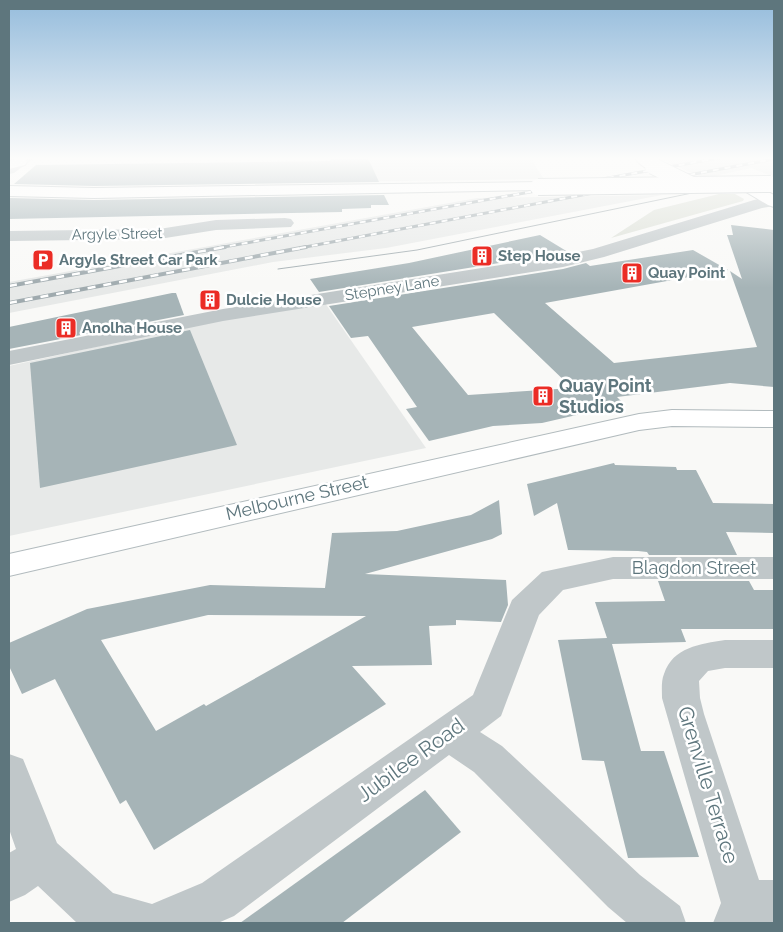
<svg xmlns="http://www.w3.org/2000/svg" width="783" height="932" viewBox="0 0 783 932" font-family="Raleway,sans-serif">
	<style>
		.built { fill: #e7e9e8 }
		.green { fill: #dbdfd6 }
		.building { fill: #a6b4b7; fill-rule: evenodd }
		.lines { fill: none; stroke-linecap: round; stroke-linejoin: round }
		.secondary-casing { stroke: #b2bbbe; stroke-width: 2 }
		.primary-casing { stroke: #b3bbbe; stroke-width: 2 }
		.street { fill: #c0c7c9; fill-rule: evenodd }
		.secondary { fill: #fff; fill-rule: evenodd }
		.primary { fill: #fff; fill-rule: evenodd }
		.tram { stroke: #9faaae; stroke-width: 1 }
		.rail-far1-casing { stroke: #9faaae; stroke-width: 3 }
		.rail-casing { stroke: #9faaae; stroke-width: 4 }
		.rail-far1 { stroke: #fff; stroke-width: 2; stroke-dasharray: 6; stroke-linecap: butt }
		.rail { stroke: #fff; stroke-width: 2.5; stroke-dasharray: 8; stroke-linecap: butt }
		.secondary-bridge-casing { stroke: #b2bbbe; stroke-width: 18; stroke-linecap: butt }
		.primary-bridge-casing { stroke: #b3bbbe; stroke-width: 18; stroke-linecap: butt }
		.secondary-bridge { stroke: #fff; stroke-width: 16 }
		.primary-bridge { stroke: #fff; stroke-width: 16 }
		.labels { text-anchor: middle; stroke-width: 5; stroke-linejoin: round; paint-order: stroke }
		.far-street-label { font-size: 15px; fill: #5e767d; stroke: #fff }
		.far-poi-label { font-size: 15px; font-weight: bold; fill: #5e767d; stroke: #fff; text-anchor: start }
		.poi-label { font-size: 18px; font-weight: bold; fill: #5e767d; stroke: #fff; text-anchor: start }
		.street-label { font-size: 18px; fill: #5e767d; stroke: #fff }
		.near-street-label { font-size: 21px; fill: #5e767d; stroke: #fff }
	</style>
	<rect width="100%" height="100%" fill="#f9f9f7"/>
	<g class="built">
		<polygon points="329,158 530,158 544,179 330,182"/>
		<polygon points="658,158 774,158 774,175 769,175 751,168 710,177 701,177"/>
		<polygon points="662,195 386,248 273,262 9,313 9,282 477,198"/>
		<polygon points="325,303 426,448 9,536 9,366 199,324"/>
	</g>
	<polygon class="green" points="719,194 735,194 744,199 743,201 611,238 654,210"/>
	<g class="building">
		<polygon points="331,158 368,158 379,182 94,186 14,184 36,165 330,161"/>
		<polygon points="384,195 389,205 371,205 371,208 342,209 342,212 9,219 9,198 94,200"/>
		<path d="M731 225 774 230V387L730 383 617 397 624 404 542 423 493 426 429 441 406 409 417 407 368 336 351 338 329 306 563 269 586 263 590 266 693 250 728 270 545 303 614 363 757 347 730 271 742 279 727 235H733ZM494 313 572 388 468 395 412 327Z"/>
		<polygon points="540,235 568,252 319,292 310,279 409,263"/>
		<polygon points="172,293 176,293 184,315 9,349 9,327"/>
		<polygon points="190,330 237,445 40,488 30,363"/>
		<polygon points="614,463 615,465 676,467 677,470 696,470 713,503 774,504 774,533 726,532 737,555 649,555 647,552 638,551 568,550 557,503 534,516 527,484"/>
		<path d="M499 500 502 534 492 539 365 574 506 580 508 605 501 622 456 620V625L429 626 432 665 352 666 386 704 154 850 126 800 120 804 55 679 22 694 9 666V643L87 609 210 585 325 588 332 533 397 531 471 515ZM208 615 366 616 206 706 204 704 156 731 101 640Z"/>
		<polygon points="658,581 749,581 754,590 774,590 774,629 681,629 686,642 612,644 641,751 664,751 699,857 628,858 604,761 582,760 558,640 607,638 595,602 665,601"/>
		<polygon points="425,790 461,832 342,923 240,923"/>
	</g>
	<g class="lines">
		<g class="secondary-casing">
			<g id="secondary">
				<path d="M635 158H651L660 166 658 169C649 171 640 166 635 158Z"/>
				<polygon points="752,184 774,195 774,207 768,205 746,192 744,189 746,186"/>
				<polygon points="672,410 774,411 774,427 672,426 639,430 9,576 9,554 639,414"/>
			</g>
		</g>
		<g class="primary-casing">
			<g id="primary">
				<polygon points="20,158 25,159 27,162 25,165 9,169 9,161"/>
				<polygon points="538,182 543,184 546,187 543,190 94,198 9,196 9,186 94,188"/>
			</g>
		</g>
		<g class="street">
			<polygon points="18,158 34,158 14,173 9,174 9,164"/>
			<polygon points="774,196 774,206 762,208 604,257 563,267 223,321 9,365 9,351 223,309 563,255 593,249 754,200"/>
			<polygon points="285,218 291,219 294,223 291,227 216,230 159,239 9,241 9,231 159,229 216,220"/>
			<polygon points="613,557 774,557 774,579 613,579 563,590 539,615 501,716 480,732 502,746 640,875 680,906 686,923 627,923 608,907 474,772 449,755 234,916 218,923 77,923 38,886 25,895 9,902 9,853 16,849 9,829 9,754 23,759 57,843 113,893 152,904 202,883 473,695 512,600 542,572"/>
			<path d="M725 640H774V668H725L708 671 699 681 700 698 704 714 759 880H774V923H713L721 903 662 698C662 691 661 681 664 674 673 647 700 644 725 640Z"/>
		</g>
		<use href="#secondary" class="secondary"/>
		<use href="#primary" class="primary"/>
		<polyline class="tram" points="278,269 417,250 774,176"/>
		<g class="rail-far1-casing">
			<g id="rail-far1">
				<polyline points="218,248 719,158"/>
				<polyline points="300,248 774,159"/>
			</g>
		</g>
		<g class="rail-casing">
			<g id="rail">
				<polyline points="9,286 225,247"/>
				<polyline points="9,303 306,247"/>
			</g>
		</g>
		<use href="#rail-far1" class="rail-far1"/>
		<use href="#rail" class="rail"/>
		<g class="secondary-bridge-casing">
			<polyline id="secondary-bridge" points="653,166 692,185"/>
		</g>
		<g class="primary-bridge-casing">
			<polyline id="primary-bridge" points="538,187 771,184"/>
		</g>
		<use href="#secondary-bridge" class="secondary-bridge"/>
		<use href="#primary-bridge" class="primary-bridge"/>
	</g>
	<linearGradient id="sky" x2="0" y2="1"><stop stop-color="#95bcdc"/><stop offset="0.55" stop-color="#fcfcfb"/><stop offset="1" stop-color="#fcfcfb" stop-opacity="0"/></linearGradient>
	<rect width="783" height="288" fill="url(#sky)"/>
	<defs>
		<g id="building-square" transform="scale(1.125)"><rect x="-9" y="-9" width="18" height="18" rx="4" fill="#eb2c25" stroke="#fff"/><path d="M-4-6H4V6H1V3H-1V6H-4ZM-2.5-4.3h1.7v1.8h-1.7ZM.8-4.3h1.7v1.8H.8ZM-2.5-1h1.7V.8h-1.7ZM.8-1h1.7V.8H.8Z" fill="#fff"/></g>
		<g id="parking-square" transform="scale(1.125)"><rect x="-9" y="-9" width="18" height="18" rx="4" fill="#eb2c25" stroke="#fff"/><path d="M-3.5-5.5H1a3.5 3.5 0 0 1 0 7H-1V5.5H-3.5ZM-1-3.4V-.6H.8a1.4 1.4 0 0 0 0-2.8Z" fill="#fff"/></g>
	</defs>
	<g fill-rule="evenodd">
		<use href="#building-square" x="482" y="256"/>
		<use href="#parking-square" x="43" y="260"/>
		<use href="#building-square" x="632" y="273"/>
		<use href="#building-square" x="210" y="300"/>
		<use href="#building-square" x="66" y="328"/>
		<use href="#building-square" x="543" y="396"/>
	</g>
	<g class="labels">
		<g class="far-street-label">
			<text transform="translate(117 234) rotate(-1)" y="5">Argyle Street</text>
			<text transform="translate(392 288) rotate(-9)" y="5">Stepney Lane</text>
		</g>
		<g class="far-poi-label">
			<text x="498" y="261">Step House</text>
			<text x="59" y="265">Argyle Street Car Park</text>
			<text x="648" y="278">Quay Point</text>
			<text x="226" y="305">Dulcie House</text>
			<text x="82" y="333">Anolha House</text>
		</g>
		<g class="poi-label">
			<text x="559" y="392">Quay Point<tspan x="559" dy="21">Studios</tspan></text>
		</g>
		<g class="street-label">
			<text transform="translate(297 498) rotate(-13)" y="6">Melbourne Street</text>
			<text x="694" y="574">Blagdon Street</text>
		</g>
		<g class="near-street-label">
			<text transform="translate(411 760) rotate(-36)" y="7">Jubilee Road</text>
			<text transform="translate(708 785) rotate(73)" y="7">Grenville Terrace</text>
		</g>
	</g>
	<rect width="783" height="932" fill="none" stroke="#5e767d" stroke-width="20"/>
</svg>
